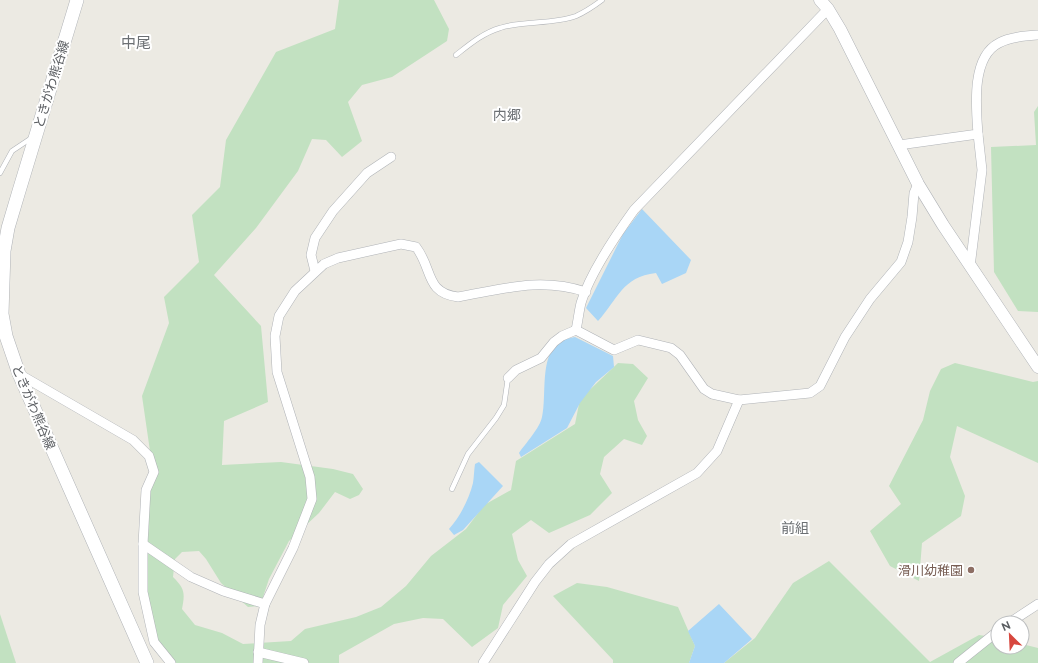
<svg xmlns="http://www.w3.org/2000/svg" width="1038" height="663" viewBox="0 0 1038 663" font-family="Raleway,'Noto Sans JP',sans-serif">
	<style>
		.green { fill: #c2e1c1 }
		.water { fill: #a9d6f6 }
		.lines { fill: none; stroke-linecap: round; stroke-linejoin: round }
		.service-casing { stroke: #b0b3b7; stroke-width: 5.5 }
		.minor-casing { stroke: #b0b3b7; stroke-width: 10 }
		.tertiary-casing { stroke: #b0b3b7; stroke-width: 13 }
		.secondary-casing { stroke: #afb2b6; stroke-width: 14 }
		.service { stroke: #fff; stroke-width: 4.5 }
		.minor { stroke: #fff; stroke-width: 9 }
		.tertiary { stroke: #fff; stroke-width: 12 }
		.secondary { stroke: #fff; stroke-width: 13 }
		.education-dot { fill: #8d6e63; stroke: #fff; stroke-width: 1.5 }
		.labels { text-anchor: middle; stroke-width: 4; stroke-linejoin: round; paint-order: stroke }
		.street-label { font-size: 13px; fill: #5b5e62; stroke: #fff }
		.education-label { font-size: 13px; fill: #785e54; stroke: #fff; text-anchor: end }
		.neighbourhood-label { font-size: 14px; fill: #6c7074; stroke: #fff }
		.quarter-label { font-size: 15px; fill: #6c7074; stroke: #fff }
	</style>
	<rect width="100%" height="100%" fill="#eceae3"/>
	<g class="green">
		<path d="M339 0H434L449 29 447 41 392 77 362 85 348 102 362 141 342 157 326 140 312 139 298 171 256 228 214 275 261 326 268 402 224 421 222 465 281 462 333 469 353 474 363 489 359 495 350 499 335 492 319 513 289 541 269 579 260 606 248 607 221 583 206 559 199 551 182 552 175 559 173 577C185 589 185 593 182 609L195 625 222 633 243 644 291 641 305 629 356 617 381 607 406 586 431 556 466 529 484 505 511 490 516 461 575 424 580 399 618 363 633 364 648 378 634 401 638 420 647 436 642 445 624 439 604 457 600 474 612 493 590 515 549 533 531 520 512 534 518 560 527 576 503 605 498 628 472 647 443 619 423 618 394 624 339 655V663H175L160 644 154 630 146 592 151 458 142 396 169 323 164 297 199 262 192 215 220 187 226 140 276 52 335 29Z"/>
		<polygon points="1038,106 1038,312 1018,311 994,272 991,147 1036,145 1034,112"/>
		<polygon points="955,363 1033,382 1038,381 1038,463 957,426 950,457 965,496 961,516 922,543 919,581 890,566 870,531 901,504 889,486 923,420 930,391 941,369"/>
		<polygon points="829,561 930,662 979,635 998,638 998,647 1022,647 1022,644 1038,648 1038,663 724,663 755,638 793,583"/>
		<polygon points="577,583 607,587 678,607 695,646 689,663 613,663 613,660 553,596"/>
		<polygon points="0,614 16,663 0,663"/>
	</g>
	<g class="water">
		<path d="M642 209 691 260 686 273 662 284 656 273C622 277 618 299 598 321L586 308 623 234Z"/>
		<path d="M575 337 613 356 614 367 596 382 580 403 567 428 521 457 519 453C525 444 540 428 542 417 547 397 539 354 560 342 564 339 570 338 575 337Z"/>
		<path d="M479 462 503 486 463 530 454 535 449 529C460 517 469 499 473 483 474 477 474 470 475 464Z"/>
		<polygon points="719,604 752,639 724,663 689,663 695,646 688,631"/>
	</g>
	<g class="lines">
		<g class="service-casing">
			<g id="service">
				<path d="M456 55C470 44 483 33 500 28 524 20 552 25 576 16 585 12 594 6 602 0"/>
				<polyline points="0,173 12,151 33,137"/>
				<polyline points="452,489 468,454 496,418 504,405 508,378"/>
			</g>
		</g>
		<g class="minor-casing">
			<g id="minor">
				<path d="M899 145 978 134C976 107 971 57 999 43 1010 37 1025 36 1038 35"/>
				<polyline points="970,267 982,170 978,134"/>
				<polyline points="315,271 311,255 315,238 333,211 367,173 391,157"/>
				<polyline points="576,330 614,350 638,340 671,348 680,355 704,389 712,394 739,400 810,393 820,386 845,337 870,299 901,262 908,242 912,217 914,193 918,184"/>
				<path d="M576 330C578 321 579 311 581 303 590 273 616 235 634 210L828 9"/>
				<polyline points="19,374 133,440 149,456 154,472 146,490 143,544 143,592 154,642 171,663"/>
				<polyline points="508,378 516,370 541,358 554,342 562,336 576,330"/>
				<polyline points="143,544 191,577 223,591 265,604"/>
				<polyline points="1009,623 1038,604"/>
				<polyline points="258,652 304,663"/>
				<path d="M258 663 260 625 265 604 293 548 312 499 310 477 277 372 275 336 279 316 295 291 324 264 338 258 401 244 416 247C433 269 425 293 458 297 504 289 540 277 586 292"/>
				<polyline points="483,663 535,582 549,564 571,544 697,473 717,451 739,400"/>
				<polyline points="958,663 998,631"/>
			</g>
		</g>
		<g class="tertiary-casing">
			<polyline id="tertiary" points="820,0 828,9 840,29 918,184 943,225 1038,367"/>
		</g>
		<g class="secondary-casing">
			<polyline id="secondary" points="77,0 19,191 8,228 4,251 2,314 6,336 19,374 147,663"/>
		</g>
		<use href="#service" class="service"/>
		<use href="#minor" class="minor"/>
		<use href="#tertiary" class="tertiary"/>
		<use href="#secondary" class="secondary"/>
	</g>
	<circle class="education-dot" cx="971" cy="570" r="4"/>
	<g class="labels">
		<g class="street-label">
			<text transform="translate(51 84) rotate(-73)" y="5">ときがわ熊谷線</text>
			<text transform="translate(34 407) rotate(67)" y="5">ときがわ熊谷線</text>
		</g>
		<g class="education-label">
			<text x="963" y="575">滑川幼稚園</text>
		</g>
		<g class="neighbourhood-label">
			<text x="507" y="120">内郷</text>
			<text x="795" y="533">前組</text>
		</g>
		<g class="quarter-label">
			<text x="136" y="48">中尾</text>
		</g>
	</g>
	<g transform="translate(1010 635) rotate(336)"><circle r="19" fill="#ffffff" stroke="#bdbfc0"/>
	<path d="M0-3L7 15L0 10L-7 15Z" fill="#d7473e"/>
	<text y="-6" font-size="11" font-weight="bold" text-anchor="middle" fill="#5b5e62">N</text>
	</g>
</svg>
